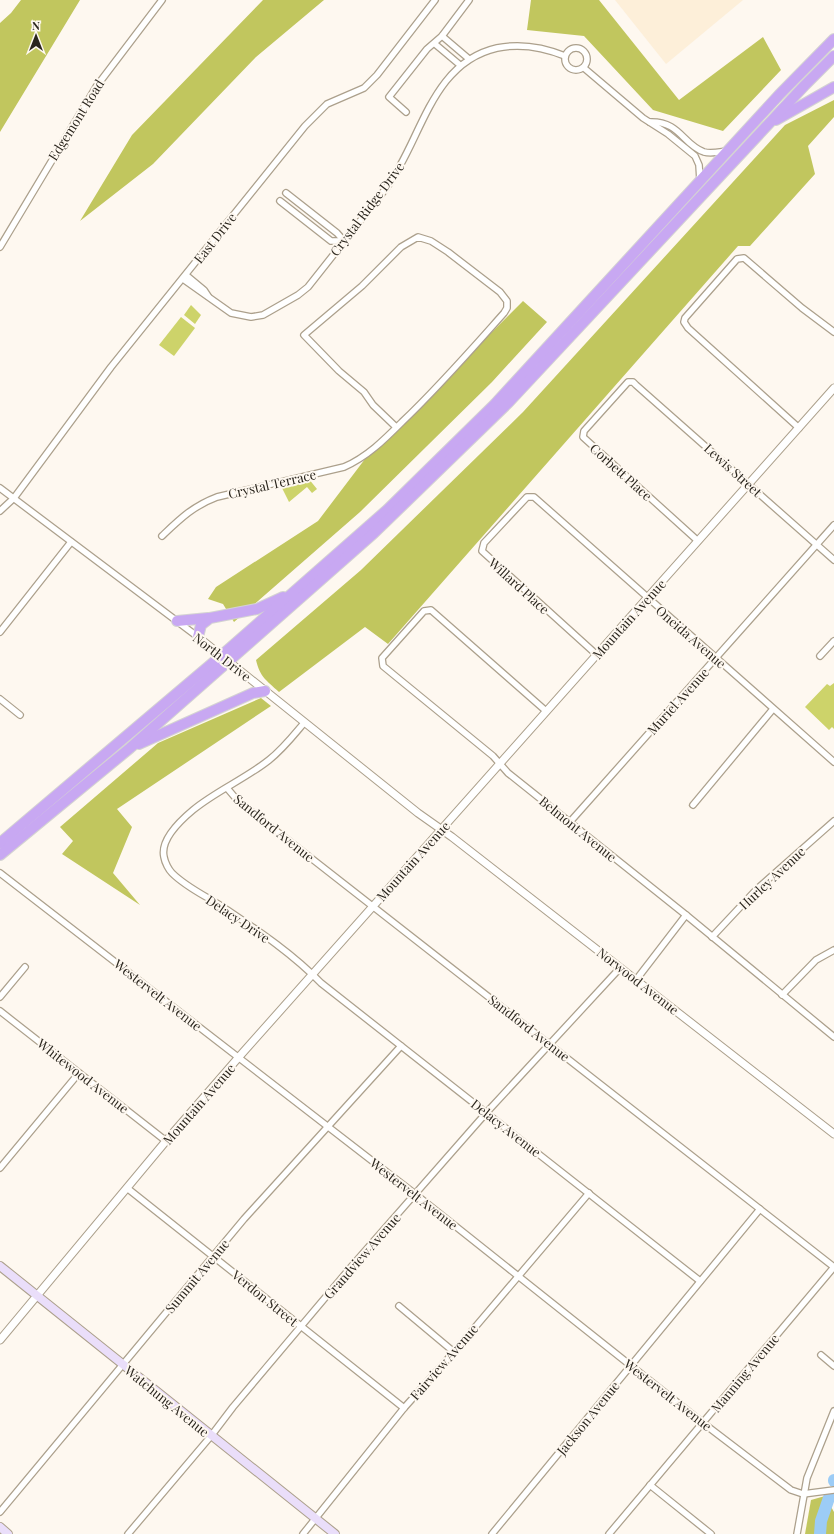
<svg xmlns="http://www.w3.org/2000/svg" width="834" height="1534" viewBox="0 0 834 1534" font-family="'Playfair Display',serif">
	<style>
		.built { fill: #fdefd9 }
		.green { fill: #cdd36a }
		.forest { fill: #c1c65e }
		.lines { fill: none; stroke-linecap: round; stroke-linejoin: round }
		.river { stroke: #9cccf6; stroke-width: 12 }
		.minor-casing { stroke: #aca08c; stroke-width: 8 }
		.tertiary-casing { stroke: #aca08c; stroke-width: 9 }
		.secondary-casing { stroke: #aca08c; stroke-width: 10 }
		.trunk-casing { stroke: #d4d3d2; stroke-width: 12 }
		.minor { stroke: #fff; stroke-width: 5.5 }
		.tertiary { stroke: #fff; stroke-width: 7 }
		.secondary { stroke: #eadefa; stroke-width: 8 }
		.trunk { stroke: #c8a8f2; stroke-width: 10 }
		.labels { text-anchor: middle; stroke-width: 4; stroke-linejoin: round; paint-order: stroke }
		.street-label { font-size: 13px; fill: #2a251d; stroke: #fef8f0 }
	</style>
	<rect width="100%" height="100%" fill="#fef8f0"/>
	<polygon class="built" points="615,0 743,0 666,64"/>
	<g class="green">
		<polygon points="191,305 201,315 195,324 184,315"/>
		<polygon points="181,317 195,328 174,356 159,345"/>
		<polygon points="308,478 317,489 312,493 307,487 289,502 281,486"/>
		<polygon points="834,683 834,729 832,727 829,730 805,707 827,684 830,686"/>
	</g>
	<g class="forest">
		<polygon points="21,0 80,0 0,132 0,23 11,13"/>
		<polygon points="263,0 324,0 256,57 153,164 80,221 132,135"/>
		<polygon points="531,0 599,0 679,100 763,37 781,70 723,131 653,110 584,36 527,30"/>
		<path d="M834 100V117L808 146 815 174 750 246H738L388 644 365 627 279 692C266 680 260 677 256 660L361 570 523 412 785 125Z"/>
		<polygon points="523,301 547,322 492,382 360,512 234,622 223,604 208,599 216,587 318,521 365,459"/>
		<polygon points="261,698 271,706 117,809 132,827 113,873 140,905 62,854 73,841 60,827 158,743"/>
		<polygon points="825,1496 834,1512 834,1534 805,1534 811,1500"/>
	</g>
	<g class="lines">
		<g class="river">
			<polyline points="834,1481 834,1480"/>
			<polyline points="820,1534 821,1521 830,1495"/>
		</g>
		<g class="minor-casing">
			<g id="minor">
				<polyline points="442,36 469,59"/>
				<polyline points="435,44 460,65"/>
				<circle cx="576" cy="59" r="11"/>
				<polyline points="584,68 643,118 668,134 695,156 699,165 700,181"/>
				<polyline points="406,112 389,97 427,49 442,36 469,0"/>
				<path d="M650 122C680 121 683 145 704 152 711 154 719 152 726 151"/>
				<polyline points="286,193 337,233 344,241"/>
				<polyline points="280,201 331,241 344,241"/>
				<polyline points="0,247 96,87 162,0"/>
				<polyline points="186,275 204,290 208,296"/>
				<path d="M183 279 231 313 251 317 263 315 298 295 308 287 387 187C422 139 431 63 497 48 521 43 543 47 565 56"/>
				<polyline points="799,428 688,328 684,322 685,318 737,259 744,258 802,308 834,332"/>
				<polyline points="0,488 198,637"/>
				<polyline points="0,511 14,498 111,367 305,126 327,104 364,88 377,75 435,0"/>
				<path d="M162 536C180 519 193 506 217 497L344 467C367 457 384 440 402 422 438 388 471 350 504 313L507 308V301L500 292 448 252 431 241 418 237 401 247 362 286 304 335 339 371 364 392 373 405 396 427"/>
				<polyline points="698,541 583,437 584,431 628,382 633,382 636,385 834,560"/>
				<polyline points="0,632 71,542"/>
				<polyline points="597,655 482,551 484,543 527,497 534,497 834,762"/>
				<polyline points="820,656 834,641"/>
				<polyline points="0,699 20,715"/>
				<polyline points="546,711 431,610 424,611 382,658 383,666 493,756 508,773 686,915 834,1037"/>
				<path d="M304 723C293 736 283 749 269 760 245 779 216 791 193 810 181 820 160 840 164 857 165 863 169 870 172 873 187 888 206 896 223 907 257 930 292 953 321 983L700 1281"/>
				<polyline points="227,788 238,801 834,1267"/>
				<polyline points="693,805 773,709"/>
				<polyline points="569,823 834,525"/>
				<polyline points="0,873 415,1194 703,1423 791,1490 803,1494 834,1490"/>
				<polyline points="712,937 757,889 834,821"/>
				<polyline points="636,980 686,915"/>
				<polyline points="782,995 816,960 834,950"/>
				<polyline points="0,997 25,967"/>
				<polyline points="0,1011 166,1141"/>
				<polyline points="0,1168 79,1073"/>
				<polyline points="127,1188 404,1408"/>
				<polyline points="399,1306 454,1352"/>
				<polyline points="821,1355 834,1366"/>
				<polyline points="650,1485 711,1534"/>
				<polyline points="0,1512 244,1219 401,1046"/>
				<polyline points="128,1534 211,1436 233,1407 351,1267 487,1112 620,968"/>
				<polyline points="303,1534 404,1408 454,1352 589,1193"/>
				<polyline points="492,1534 760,1209"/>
				<polyline points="609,1534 834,1267"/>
				<polyline points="797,1534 807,1478 834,1411"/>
			</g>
		</g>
		<g class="tertiary-casing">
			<g id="tertiary">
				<polyline points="198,637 418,813 452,837 834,1134"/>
				<polyline points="0,1340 166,1141 238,1058 834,388"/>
			</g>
		</g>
		<g class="secondary-casing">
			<g id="secondary">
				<polyline points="0,1266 335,1534"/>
				<polyline points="0,1527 8,1534"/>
			</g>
		</g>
		<g class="trunk-casing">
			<g id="trunk">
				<polyline points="776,120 834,87"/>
				<polyline points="177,621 208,618"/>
				<polyline points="198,637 201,625 210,618 257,609 283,597"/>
				<polyline points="139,744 253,693 265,691"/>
				<polyline points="0,843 222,655 387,510 495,404 779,95 834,39"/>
				<polyline points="0,855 130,748 374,533 508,403 805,85 834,56"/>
			</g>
		</g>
		<use href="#minor" class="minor"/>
		<use href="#tertiary" class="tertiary"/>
		<use href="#secondary" class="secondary"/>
		<use href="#trunk" class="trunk"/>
	</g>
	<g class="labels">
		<g class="street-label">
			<text transform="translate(76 120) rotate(-58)" y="5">Edgemont Road</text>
			<text transform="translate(367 209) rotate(-53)" y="5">Crystal Ridge Drive</text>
			<text transform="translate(215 238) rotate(-52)" y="5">East Drive</text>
			<text transform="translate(733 470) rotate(42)" y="5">Lewis Street</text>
			<text transform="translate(621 472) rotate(42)" y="5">Corbett Place</text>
			<text transform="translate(272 484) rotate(-13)" y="5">Crystal Terrace</text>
			<text transform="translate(519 586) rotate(42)" y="5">Willard Place</text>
			<text transform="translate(629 619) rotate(-48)" y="5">Mountain Avenue</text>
			<text transform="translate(691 637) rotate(41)" y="5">Oneida Avenue</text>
			<text transform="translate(222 657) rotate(38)" y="5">North Drive</text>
			<text transform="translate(678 701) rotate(-48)" y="5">Muriel Avenue</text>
			<text transform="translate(274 828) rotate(39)" y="5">Sandford Avenue</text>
			<text transform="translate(578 829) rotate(39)" y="5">Belmont Avenue</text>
			<text transform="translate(413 861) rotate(-48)" y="5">Mountain Avenue</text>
			<text transform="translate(772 878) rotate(-43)" y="5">Hurley Avenue</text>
			<text transform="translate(238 919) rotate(34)" y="5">Delacy Drive</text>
			<text transform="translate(638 981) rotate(38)" y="5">Norwood Avenue</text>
			<text transform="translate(158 995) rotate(38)" y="5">Westervelt Avenue</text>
			<text transform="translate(529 1028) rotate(38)" y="5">Sandford Avenue</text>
			<text transform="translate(83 1076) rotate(38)" y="5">Whitewood Avenue</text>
			<text transform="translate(199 1104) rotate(-49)" y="5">Mountain Avenue</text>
			<text transform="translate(506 1128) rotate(38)" y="5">Delacy Avenue</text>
			<text transform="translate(414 1194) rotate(38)" y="5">Westervelt Avenue</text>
			<text transform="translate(362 1256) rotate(-49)" y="5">Grandview Avenue</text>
			<text transform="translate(197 1276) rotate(-50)" y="5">Summit Avenue</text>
			<text transform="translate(265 1298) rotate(39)" y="5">Verdon Street</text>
			<text transform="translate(444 1362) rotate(-49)" y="5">Fairview Avenue</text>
			<text transform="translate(745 1373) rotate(-50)" y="5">Manning Avenue</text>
			<text transform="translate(668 1395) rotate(38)" y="5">Westervelt Avenue</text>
			<text transform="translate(167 1401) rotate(39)" y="5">Watchung Avenue</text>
			<text transform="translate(588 1418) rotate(-51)" y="5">Jackson Avenue</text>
		</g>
	</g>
	<g transform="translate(36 36)" stroke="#fef8f0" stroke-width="3" paint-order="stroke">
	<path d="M0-3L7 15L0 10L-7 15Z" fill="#2a251d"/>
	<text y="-6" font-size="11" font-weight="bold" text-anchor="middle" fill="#2a251d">N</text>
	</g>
</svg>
